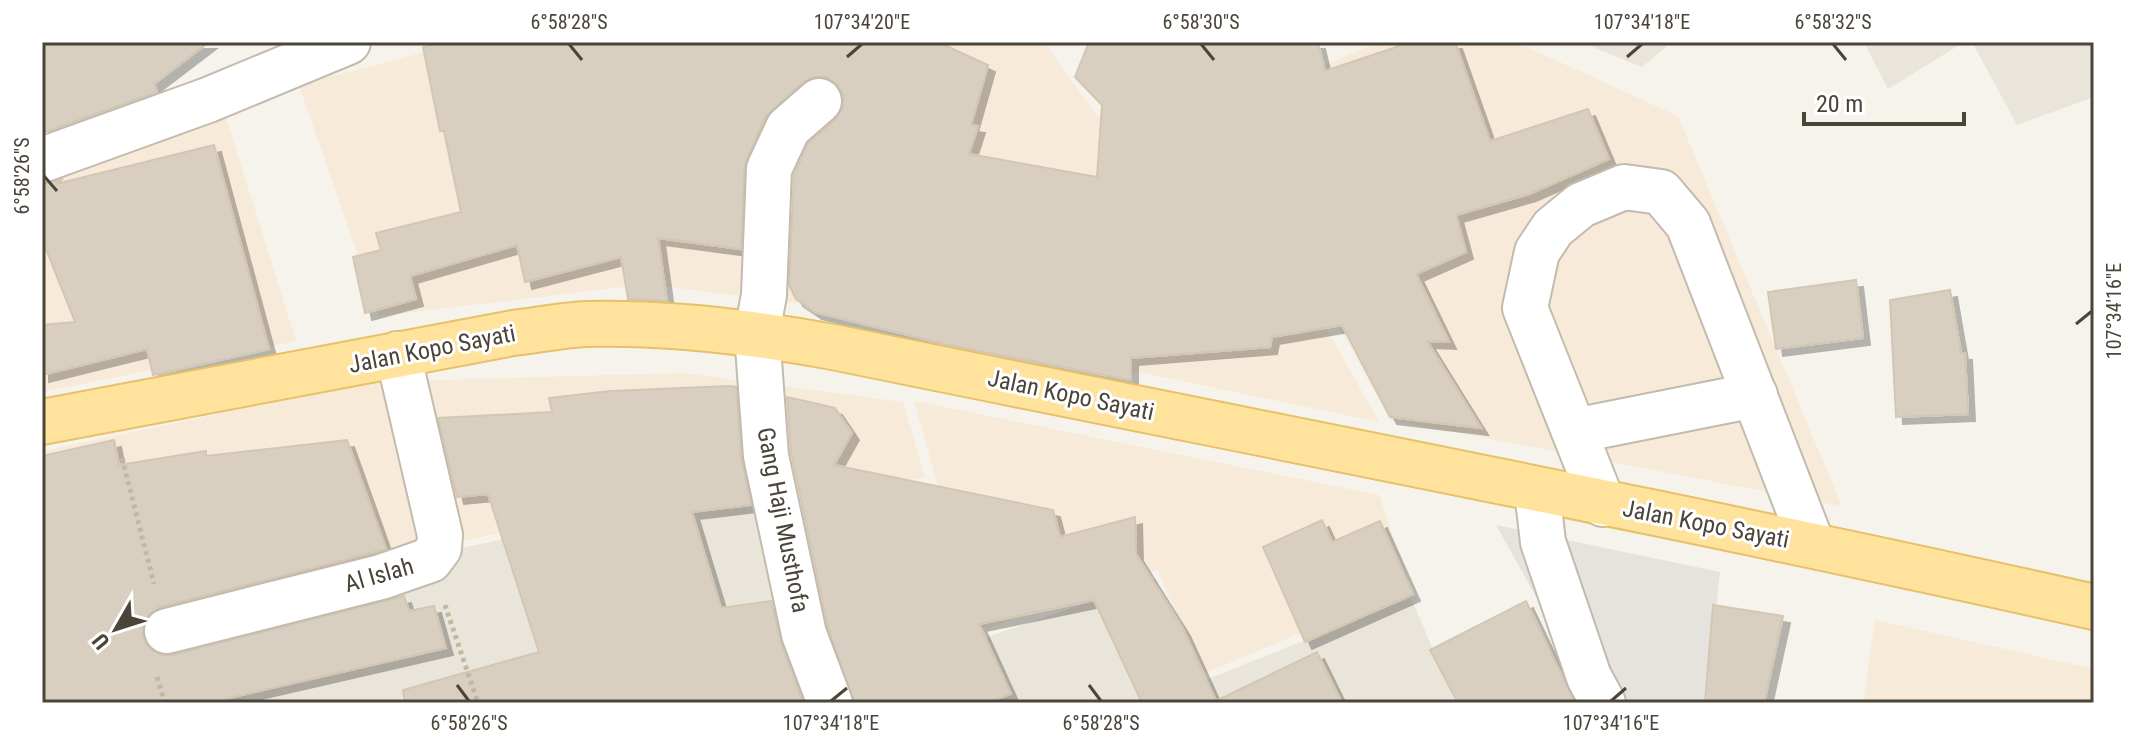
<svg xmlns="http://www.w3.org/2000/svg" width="2136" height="745" viewBox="0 0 2136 745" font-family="'Roboto Condensed',sans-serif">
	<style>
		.residential { fill: #eae5da }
		.commercial { fill: #f7ead8 }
		.industrial { fill: #e6e2dd }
		.building { fill: #d8cfc1; stroke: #d3c7b4; stroke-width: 2; filter: url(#shadow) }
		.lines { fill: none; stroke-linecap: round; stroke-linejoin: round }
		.minor-casing { stroke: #c2bbae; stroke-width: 48 }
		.major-casing { stroke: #e6c16a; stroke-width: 48 }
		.path { stroke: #c4b79f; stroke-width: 5; stroke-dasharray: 4 4; stroke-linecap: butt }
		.minor { stroke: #fff; stroke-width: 44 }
		.major { stroke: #ffe39c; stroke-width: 44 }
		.ticks { fill: none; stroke: #4b4439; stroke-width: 3 }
		.labels { text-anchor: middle; stroke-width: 6; stroke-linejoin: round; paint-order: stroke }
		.street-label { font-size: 24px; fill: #4b4439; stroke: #fff }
		.neatline { fill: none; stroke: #4b4439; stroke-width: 3 }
		.ticks-label { font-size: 20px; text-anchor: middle; fill: #4b4439 }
	</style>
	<defs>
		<filter id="shadow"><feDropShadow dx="7" dy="7" stdDeviation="0" flood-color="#0004"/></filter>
	</defs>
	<rect width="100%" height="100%" fill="#f6f3ec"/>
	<g class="residential">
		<polygon points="1581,42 1672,42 1642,67"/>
		<polygon points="1864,42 1964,42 1888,89"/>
		<polygon points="1972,42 2094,42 2094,97 2017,125"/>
		<polygon points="751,484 768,513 930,486 976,641 1155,579 1198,683 1411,598 1443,673 1543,634 1583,703 115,703 168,685 158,630 435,554"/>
	</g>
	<g class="commercial">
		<polygon points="463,42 819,84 917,56 952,42 1044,42 1097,116 1123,132 1207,116 1379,422 827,307 648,284 379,316 299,85"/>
		<polygon points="1378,42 1516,42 1678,116 1842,506 1391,420 1218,112"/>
		<polygon points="224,111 296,341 42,392 42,169"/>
		<polygon points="683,373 903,402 925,477 773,504 757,478 298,576 155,620 158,681 83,703 42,614 42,451 372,382"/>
		<polygon points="914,401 1379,495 1411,587 1205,673 1157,570 979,631"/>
		<polygon points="1875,620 2094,669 2094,703 1863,703"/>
	</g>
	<polygon class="industrial" points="1496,525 1720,572 1706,703 1595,703"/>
	<g class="building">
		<polygon points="42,42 209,42 154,84 157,92 42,133"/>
		<polygon points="450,42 938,42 988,65 971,125 978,126 969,154 1097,177 1102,105 1075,77 1089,42 1318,42 1325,71 1411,42 1455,42 1490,141 1588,109 1609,159 1529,194 1456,215 1466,252 1416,274 1449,342 1427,341 1481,428 1390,417 1342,325 1272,337 1270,347 1131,358 1131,380 953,346 815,312 796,299 789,285 794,175 808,143 835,120 843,108 844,97 838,85 826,77 813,77 803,82 765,117 744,167 741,249 658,238 667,301 628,299 621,257 525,282 517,245 410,276 416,299 365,313 353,257 381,250 376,233 461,212 444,131 440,131 423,47"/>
		<polygon points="214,145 269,349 153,375 147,349 42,375 42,325 75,322 42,239 42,184 63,179 56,184"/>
		<polygon points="1856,280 1863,338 1776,349 1768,292"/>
		<polygon points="1950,290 1961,353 1965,353 1968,414 1896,417 1890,300"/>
		<polygon points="728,386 736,387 741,458 751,505 692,512 721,608 771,601 781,643 803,703 405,703 403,690 539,652 488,494 457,497 438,418 552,412 549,398 610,391"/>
		<polygon points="787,397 835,408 852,433 834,465 1053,510 1060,537 1135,517 1136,554 1183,629 1216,701 1317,652 1342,703 1142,703 1094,600 979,624 1011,694 983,703 854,703 828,627 791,452"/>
		<polygon points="114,440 119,465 206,451 206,456 347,440 386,549 160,607 149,614 143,625 143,638 150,649 161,655 173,655 404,596 409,611 434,606 446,648 207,703 42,703 42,456"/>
		<polygon points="1322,520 1332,542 1380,521 1413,594 1305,642 1263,547"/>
		<polygon points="1526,601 1575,703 1458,703 1430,650"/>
		<polygon points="1713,605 1783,616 1764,703 1705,703"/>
	</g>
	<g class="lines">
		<g class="minor-casing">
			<g id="minor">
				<polyline points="819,101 788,128 769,169 764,295 757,333 766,456 804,634 830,703"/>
				<polyline points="42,160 208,100 348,42"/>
				<polyline points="1574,431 1755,395"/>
				<polyline points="1537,491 1543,542 1589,677 1603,703"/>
				<polyline points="1603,504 1525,308 1537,252 1553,228 1581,205 1624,187 1661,192 1688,224 1812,544"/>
				<polyline points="167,631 381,577 430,560 439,548 440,535 398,354"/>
			</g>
		</g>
		<g class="major-casing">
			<path id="major" d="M42 422 513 333C538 330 563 325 587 324 670 322 751 332 833 347 1254 433 1675 513 2094 607"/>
		</g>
		<g class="path">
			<polyline points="122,458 154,584"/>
			<polyline points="445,605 478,703"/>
			<polyline points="157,677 165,703"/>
		</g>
		<use href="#minor" class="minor"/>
		<use href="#major" class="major"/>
	</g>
	<path class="ticks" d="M569 44 582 60M1201 44 1214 60M1833 44 1846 60M847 57 862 44M1627 57 1642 44M44 176 57 191M2076 324 2092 311M457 685 469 701M1089 685 1101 701M831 701 847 688M1611 701 1626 688"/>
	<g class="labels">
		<g class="street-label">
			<text transform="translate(432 349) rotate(-11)" y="8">Jalan Kopo Sayati</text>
			<text transform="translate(1071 395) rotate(12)" y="8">Jalan Kopo Sayati</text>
			<text transform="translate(783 520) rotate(79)" y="8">Gang Haji Musthofa</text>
			<text transform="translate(1706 524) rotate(11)" y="8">Jalan Kopo Sayati</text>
			<text transform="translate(379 575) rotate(-16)" y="8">Al Islah</text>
		</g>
	</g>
	<rect width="2136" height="745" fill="none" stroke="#ffffff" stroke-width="88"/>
	<g transform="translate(116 629) rotate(231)" stroke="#ffffff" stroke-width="6" paint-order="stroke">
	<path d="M0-6L14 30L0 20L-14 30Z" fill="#4b4439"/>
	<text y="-12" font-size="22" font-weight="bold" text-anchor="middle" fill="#4b4439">U</text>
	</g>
	<path d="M1804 112v12h160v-12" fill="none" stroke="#4b4439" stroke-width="4"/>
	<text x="1816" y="112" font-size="24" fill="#4b4439" stroke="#ffffff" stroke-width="6" paint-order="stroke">20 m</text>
	<rect x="44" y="44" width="2048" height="657" class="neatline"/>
	<g class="ticks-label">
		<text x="569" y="29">6°58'28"S</text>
		<text x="862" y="29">107°34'20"E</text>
		<text x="1201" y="29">6°58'30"S</text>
		<text x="1642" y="29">107°34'18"E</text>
		<text x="1833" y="29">6°58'32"S</text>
		<text transform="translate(22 176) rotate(-90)" y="7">6°58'26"S</text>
		<text transform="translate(2114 311) rotate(-90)" y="7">107°34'16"E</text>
		<text x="469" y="730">6°58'26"S</text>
		<text x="831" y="730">107°34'18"E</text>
		<text x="1101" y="730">6°58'28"S</text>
		<text x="1611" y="730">107°34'16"E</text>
	</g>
</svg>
